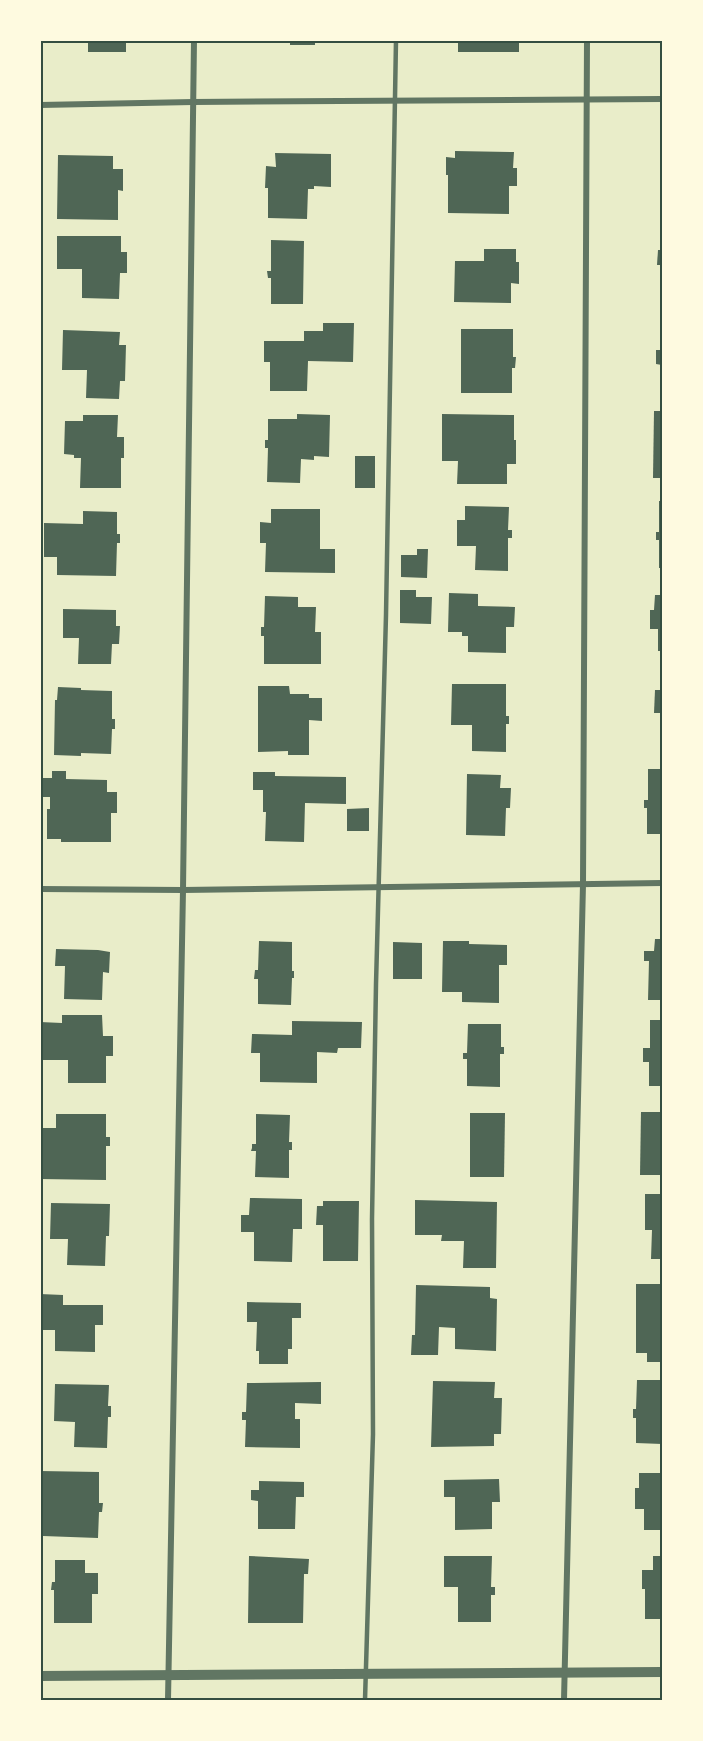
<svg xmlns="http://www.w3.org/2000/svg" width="703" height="1741" viewBox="0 0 703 1741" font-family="Helvetica,sans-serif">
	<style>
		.building { fill: #4f6655 }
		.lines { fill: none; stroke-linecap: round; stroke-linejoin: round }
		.service { stroke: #617663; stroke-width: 4.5 }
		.minor { stroke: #617663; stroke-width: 6 }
		.tertiary { stroke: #617663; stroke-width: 10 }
		.neatline { fill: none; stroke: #344e41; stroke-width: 2 }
	</style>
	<rect width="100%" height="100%" fill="#e9edc9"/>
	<g class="building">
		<rect x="88" y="40" width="38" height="12"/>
		<rect x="290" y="40" width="25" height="5"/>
		<rect x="458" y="40" width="61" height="12"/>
		<polygon points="455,151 514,152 513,168 517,168 517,186 509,186 509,214 448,213 448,175 446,175 446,157 455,158"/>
		<polygon points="275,153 331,154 331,187 314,186 314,189 308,189 307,219 268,218 268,188 265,188 266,166 276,167"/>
		<polygon points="58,155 113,156 113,169 123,169 123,191 118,190 118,220 57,219"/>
		<polygon points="57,236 121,236 121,252 127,252 127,273 120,273 119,299 82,298 82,269 57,269"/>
		<polygon points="271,240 304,241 303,304 271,304 271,278 268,278 267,271 271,271"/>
		<polygon points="484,249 516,249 516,262 519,262 519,284 511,283 511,303 454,302 455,261 484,261"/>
		<polygon points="658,250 662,250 662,265 657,265"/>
		<polygon points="323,323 354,323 353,362 308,361 307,391 270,391 270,362 264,362 264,341 304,341 304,331 323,331"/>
		<polygon points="461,329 513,329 513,357 516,357 515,368 512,368 512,393 461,393"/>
		<polygon points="63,330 120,332 119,345 126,345 125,381 120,381 119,399 86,398 87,370 62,370"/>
		<polygon points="656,350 662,350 662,365 656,364"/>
		<polygon points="654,411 662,411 662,478 653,478"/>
		<polygon points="297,414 330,415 329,457 314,456 314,460 301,459 300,483 267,482 268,448 265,448 265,440 268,440 268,419 297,419"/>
		<polygon points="442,414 514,415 514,440 516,440 516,464 507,464 507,484 457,484 458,461 442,461"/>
		<polygon points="83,415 118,415 117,437 124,437 124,458 121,458 121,488 80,488 81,458 74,458 74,455 64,454 65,421 83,421"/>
		<rect x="355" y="456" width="20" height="32"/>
		<polygon points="659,501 662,501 662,568 659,568 659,540 656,540 656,532 659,532"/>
		<polygon points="465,506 509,507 508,530 512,530 512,538 508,538 508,571 475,570 476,546 457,546 457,520 465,520"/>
		<polygon points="271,509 320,509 320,549 335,549 335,573 265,572 266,543 260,543 260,522 271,523"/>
		<polygon points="83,511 117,512 117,534 120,534 120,543 117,543 116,576 57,575 57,557 44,557 44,523 83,524"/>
		<polygon points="417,549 428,549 427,578 401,577 401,555 417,555"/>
		<polygon points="400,590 416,590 416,597 432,597 431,624 400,623"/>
		<polygon points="449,593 478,594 478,606 515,607 514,627 506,627 506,653 468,652 468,636 462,636 462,632 448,632"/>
		<polygon points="655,595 662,595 662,651 658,651 658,629 650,629 650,610 654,610"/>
		<polygon points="265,596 298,597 298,607 316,607 315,632 321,632 321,664 264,664 264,636 261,636 261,627 264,627"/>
		<polygon points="63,609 116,610 116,626 120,626 119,644 112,644 111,664 78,664 79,638 63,638"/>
		<polygon points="452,684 506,684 506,716 509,716 509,724 506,724 506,752 472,751 472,725 451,725"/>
		<polygon points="258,686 289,686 290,694 309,694 309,698 322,698 322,721 309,720 309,755 288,755 288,751 258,752"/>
		<polygon points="58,687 81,688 81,690 112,691 112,719 115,719 115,729 112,729 111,754 81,753 81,756 54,755 55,700 57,700"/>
		<polygon points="655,690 662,690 662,713 654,713"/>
		<polygon points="648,769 662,769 662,834 647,834 647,808 644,808 644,800 648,800"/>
		<polygon points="52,771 66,771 66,779 107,780 107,792 117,792 117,813 111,813 111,842 61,842 61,839 47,839 47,809 50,809 50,797 40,797 40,778 52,778"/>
		<polygon points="253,772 275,772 275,776 346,777 346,804 305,803 304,842 265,841 266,812 263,812 263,790 253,790"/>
		<polygon points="467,774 501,775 500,788 511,788 510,808 506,808 505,836 466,835"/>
		<polygon points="369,808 369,831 347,831 347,809"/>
		<polygon points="655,939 662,939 662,1000 648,1000 649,961 644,961 644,951 654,951"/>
		<polygon points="259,941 292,942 292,971 294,971 294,978 292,978 291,1005 258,1004 258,979 254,979 255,970 258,970"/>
		<polygon points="443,941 469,941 469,944 507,945 507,965 499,965 499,1003 462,1002 462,992 442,992"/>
		<polygon points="393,942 422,943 422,979 393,979"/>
		<polygon points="56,949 98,950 110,952 109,973 103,972 102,1000 64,999 65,966 55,966"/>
		<polygon points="62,1015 102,1015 103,1036 113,1036 113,1056 106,1056 106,1083 68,1083 68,1060 40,1060 40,1022 62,1023"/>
		<polygon points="650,1020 662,1020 662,1086 649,1086 649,1062 643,1062 643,1048 650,1048"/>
		<polygon points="292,1021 362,1022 361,1048 338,1048 337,1053 317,1052 317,1083 260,1082 260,1053 251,1053 252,1034 292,1035"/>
		<polygon points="468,1024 501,1024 501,1047 504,1047 504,1054 500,1054 500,1087 467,1086 467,1059 463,1059 463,1053 467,1053"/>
		<polygon points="641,1112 662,1112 662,1175 640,1175"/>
		<polygon points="470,1113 505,1113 504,1177 470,1177"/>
		<polygon points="56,1114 106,1114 106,1137 110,1137 110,1146 106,1146 106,1180 40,1179 40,1128 56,1128"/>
		<polygon points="256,1114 290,1115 289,1142 292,1142 292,1150 289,1150 289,1178 255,1177 256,1151 251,1151 252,1148 252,1144 256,1144"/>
		<polygon points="645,1194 662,1194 662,1259 651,1259 652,1230 645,1230"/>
		<polygon points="250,1198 302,1199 302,1229 293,1229 292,1262 254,1261 254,1232 241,1232 241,1215 249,1215"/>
		<polygon points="415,1200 497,1202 496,1268 463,1268 464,1241 441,1241 442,1235 415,1235"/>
		<polygon points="323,1201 359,1201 358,1261 323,1261 323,1225 316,1225 317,1206 323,1206"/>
		<polygon points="51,1203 110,1204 109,1236 106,1236 105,1266 67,1265 68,1239 50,1239"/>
		<polygon points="636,1284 662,1284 662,1362 647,1362 647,1353 636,1353"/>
		<polygon points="416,1285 490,1287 490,1298 497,1299 496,1351 455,1349 455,1328 439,1327 438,1355 411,1355 412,1335 415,1335"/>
		<polygon points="40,1294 63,1295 63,1305 103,1305 103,1325 95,1325 95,1352 55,1351 55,1330 40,1330"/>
		<polygon points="247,1302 301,1303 301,1318 292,1318 292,1349 288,1349 288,1364 259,1364 259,1351 256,1351 257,1322 247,1322"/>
		<polygon points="637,1380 662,1380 662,1444 636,1443 636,1418 633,1418 633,1409 636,1409"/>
		<polygon points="433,1381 495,1382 494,1398 502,1398 501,1434 494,1434 494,1446 431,1447"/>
		<polygon points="321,1382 321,1404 295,1403 295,1419 300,1419 300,1448 245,1447 246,1420 242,1420 242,1412 246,1412 247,1383"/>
		<polygon points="55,1384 109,1385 108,1406 111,1406 111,1417 108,1417 107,1448 74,1447 75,1422 54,1421"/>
		<polygon points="40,1471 99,1472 99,1503 103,1503 102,1512 99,1512 98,1538 43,1536 43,1509 40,1509"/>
		<polygon points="639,1473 662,1473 662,1530 644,1530 644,1509 635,1509 635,1488 639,1488"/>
		<polygon points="499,1479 500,1502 492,1502 492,1529 455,1530 455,1497 444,1497 444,1480"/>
		<polygon points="259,1481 304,1482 304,1497 296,1497 295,1529 258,1529 258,1501 251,1500 251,1490 259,1490"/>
		<polygon points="249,1556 309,1559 308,1574 304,1574 303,1623 248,1623"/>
		<polygon points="444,1556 492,1556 491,1587 495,1587 495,1595 491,1595 491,1622 458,1622 458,1587 444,1587"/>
		<polygon points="653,1556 662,1556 662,1619 645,1619 645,1589 642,1589 642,1570 653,1570"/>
		<polygon points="55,1560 85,1560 85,1573 98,1573 98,1594 92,1594 92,1623 54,1623 54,1590 51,1590 52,1582 55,1582"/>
	</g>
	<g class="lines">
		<polyline class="service" points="365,1700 373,1434 372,1219 376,984 386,615 396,40"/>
		<g class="minor">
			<polyline points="40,105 193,102 662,99"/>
			<polyline points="40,889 183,890 662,883"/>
			<polyline points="168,1700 183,890 194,40"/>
			<polyline points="564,1700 583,884 587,40"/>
		</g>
		<polyline class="tertiary" points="40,1676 662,1672"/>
	</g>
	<rect width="703" height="1741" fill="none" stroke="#fefae0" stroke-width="84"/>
	<rect x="42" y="42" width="619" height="1657" class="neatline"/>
</svg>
